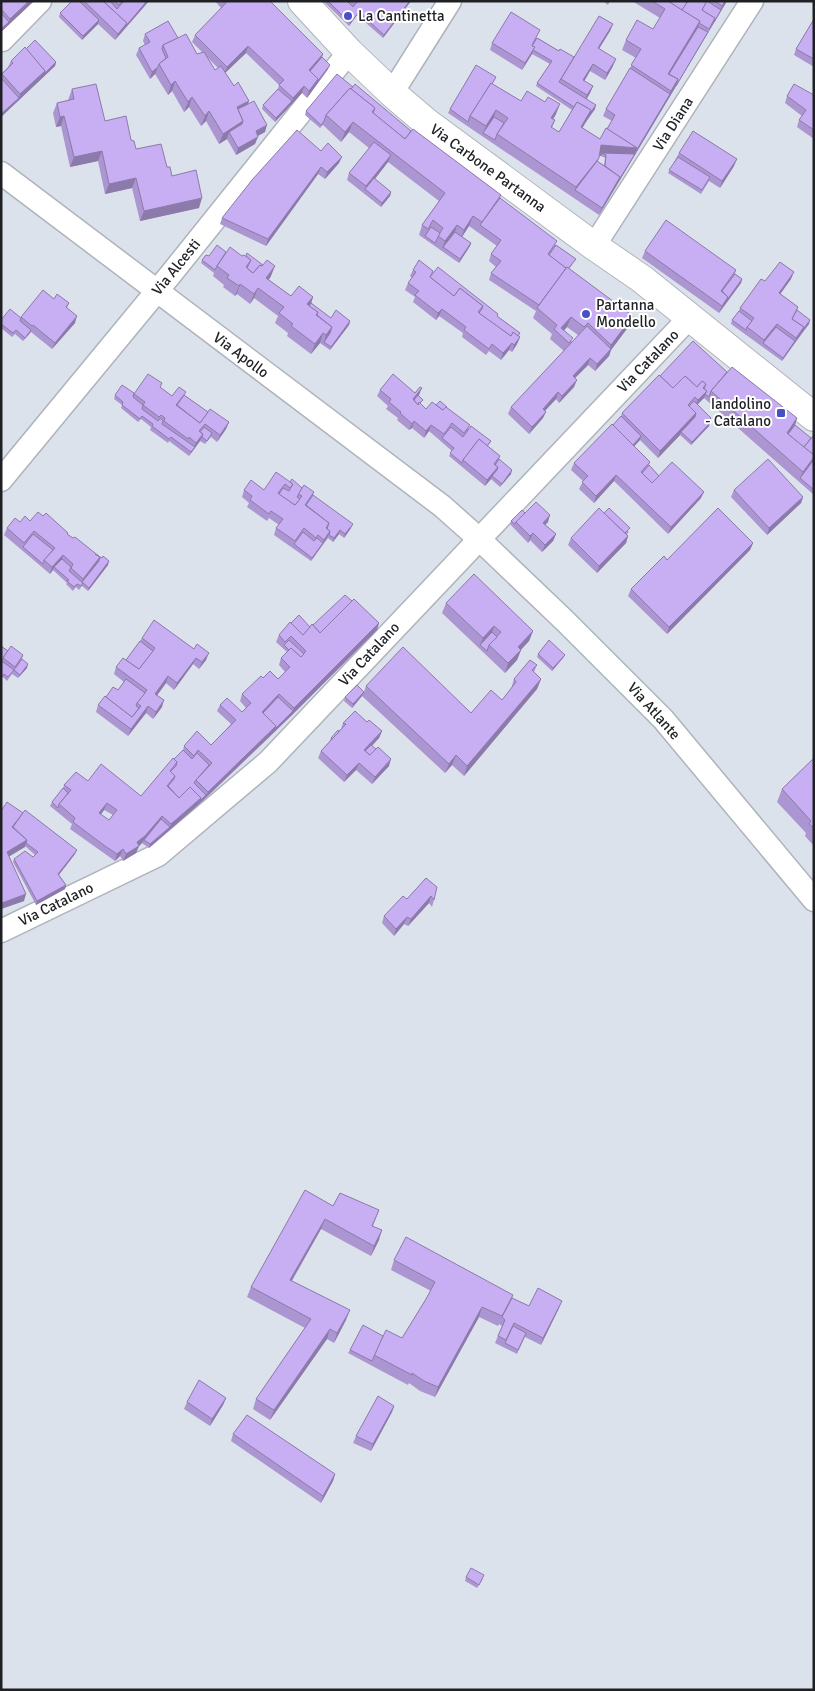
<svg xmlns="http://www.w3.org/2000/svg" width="815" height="1691" viewBox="0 0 815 1691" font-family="Signika,sans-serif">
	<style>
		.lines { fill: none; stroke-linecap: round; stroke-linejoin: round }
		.minor-casing { stroke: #aeb3bc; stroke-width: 25 }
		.secondary-casing { stroke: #aeb3bc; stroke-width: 30 }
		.minor { stroke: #fff; stroke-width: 22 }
		.secondary { stroke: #fff; stroke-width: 28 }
		.wall { fill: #ac96d1; fill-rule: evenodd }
		.shaded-wall { fill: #8c7aaa }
		.building { fill: #c8aef3; stroke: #8c7aaa; fill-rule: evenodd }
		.poi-dot { fill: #4850c5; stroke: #fff; stroke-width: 2 }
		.labels { text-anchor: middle; stroke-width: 4; stroke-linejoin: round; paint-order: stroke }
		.poi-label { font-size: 15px; fill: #1e2024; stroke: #fff; text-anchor: start }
		.street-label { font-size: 15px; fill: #1e2024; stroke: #fff }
	</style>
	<rect width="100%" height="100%" fill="#dce2eb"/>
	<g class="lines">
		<g class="minor-casing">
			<g id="minor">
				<polyline points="2,40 40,1"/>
				<polyline points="392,93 450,1"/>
				<polyline points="1,173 442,506 478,538 565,621 663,719 814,900"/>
				<polyline points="594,246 752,1"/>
				<polyline points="1,480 171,274 349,52"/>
				<polyline points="1,931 158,855 268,762 690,317"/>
			</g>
		</g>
		<g class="secondary-casing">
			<polyline id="secondary" points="302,1 349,52 392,93 426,122 594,246 642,279 814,417"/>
		</g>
		<use href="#minor" class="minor"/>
		<use href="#secondary" class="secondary"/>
	</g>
	<g class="wall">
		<polygon points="1,1 34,1 1,32"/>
		<polygon points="72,1 149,1 115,40 98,24 82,40 59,17 60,13"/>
		<path d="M215 1H270L323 54 322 57 328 69 307 98 302 93 275 122 262 109 263 105 278 89 279 85 246 53 225 73 234 86 248 104 265 132 257 136 255 144 236 155 227 139 219 144 206 121 201 126 189 107 184 112 172 91 168 95 155 74 150 79 136 55 139 48 145 45 143 41 145 34 178 38 197 54 203 53 192 42 195 35 221 8ZM206 56 218 68 215 70Z"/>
		<polygon points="323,1 411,1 383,38 357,15 349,26"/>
		<polygon points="603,1 610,1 608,5"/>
		<path d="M632 1H727L599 215 448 113 450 109 496 77 492 84 521 101 556 114 553 119 555 120 552 128 559 132 572 110 536 86 537 83 550 64 532 54 522 70 490 50 492 43 538 38 559 51 574 57 613 24 610 31 599 49 613 66 605 80 590 71 584 81 593 86 590 93 587 99 595 109 582 128 600 139 612 121 603 116 606 109 636 58 622 50 626 40 653 29 660 18ZM599 156H601L605 158 604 165 597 161Z"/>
		<polygon points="814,19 814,67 794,55 796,49"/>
		<polygon points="26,49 56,62 55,66 1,117 1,74 8,67 11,61"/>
		<path d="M353 87 411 131 501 195 500 198 556 245 576 259 574 262 569 269 633 316 629 326 611 350 609 356 595 371 588 365 575 378 574 387 559 403 556 399 545 411 543 418 529 434 508 414 511 407 564 351 550 339 552 334 533 318 536 311 489 280 491 273 496 267 489 261 491 254 497 246 469 226 462 237 471 243 470 246 459 263 419 235 422 225 439 201 388 162 375 179 391 192 390 196 381 207 347 180 349 173 369 148 349 132 341 142 323 125 320 128 305 115 306 111ZM567 327 578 335 572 342 564 330Z"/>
		<polygon points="72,89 105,121 131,140 136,149 167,167 172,176 199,208 140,221 132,188 105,194 98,161 70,167 61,126 56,127 53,113 57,103 68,100"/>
		<polygon points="814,95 814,139 797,127 799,120 802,116 785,103 787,96"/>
		<polygon points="321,151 339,163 325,179 318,174 266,246 220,224 222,218"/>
		<polygon points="679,153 734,166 720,188 709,181 701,194 668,173"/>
		<polygon points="645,251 736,270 735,274 742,279 741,283 719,313 642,258"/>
		<polygon points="226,252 242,256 271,276 269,280 291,296 313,297 311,303 331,318 350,321 349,325 330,350 320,343 311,354 287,336 288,333 275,323 278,316 254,298 250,304 237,294 235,296 223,287 224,285 213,276 214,273 201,263 202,260 209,256"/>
		<polygon points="413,270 432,276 497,316 520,333 518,336 520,337 517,344 512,352 509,350 501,360 489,351 486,355 462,337 463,333 439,316 436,320 413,302 415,297 405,290 408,283 412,278 410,276"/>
		<polygon points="791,279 780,294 798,307 797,310 809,324 782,361 731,324 732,320 739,311 740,308 765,281"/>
		<polygon points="54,299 69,303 67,308 75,323 52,349 31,332 23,341 15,334 12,337 1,328 1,320 21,318"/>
		<polygon points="727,372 797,418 795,425 811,438 814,435 814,495 704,398 697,404 710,421 709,426 691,445 680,435 658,458 640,440 634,446 650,462 649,465 659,476 701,498 668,534 614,481 594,503 579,489 583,481 571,470 574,463 613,425 621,416 622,413 660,376"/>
		<polygon points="161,388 172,396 184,395 208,412 229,422 226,429 217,442 211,437 205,444 200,441 189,456 169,441 168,443 150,430 151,427 141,419 138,422 121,408 122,405 114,399 115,395 134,393"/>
		<polygon points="380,390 419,396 421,404 426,409 436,405 447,408 469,429 491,441 488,446 500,456 499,459 511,474 500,487 491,479 485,486 449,456 452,451 429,431 424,438 412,428 409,430 397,420 398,418 386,409 388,406 377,396"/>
		<polygon points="290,482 302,488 314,492 313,495 351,528 344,538 339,534 333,542 328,538 311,561 274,535 276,528 279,525 269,518 267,521 247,507 249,503 242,497 244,490 264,490"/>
		<polygon points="734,490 803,497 801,503 767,535 731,497"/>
		<polygon points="525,513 548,522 545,525 556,534 553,541 542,552 530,540 528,543 510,524 511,521"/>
		<polygon points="604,513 629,532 627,534 628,536 626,543 597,573 568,545 571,538"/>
		<polygon points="43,516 108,565 88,591 82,586 79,590 76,587 73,591 66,584 67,583 53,570 50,574 4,535 7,528 20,522 30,521"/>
		<polygon points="753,543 750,550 667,634 628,596 631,589 667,560"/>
		<path d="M352 601 379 623 377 630 292 715 205 799 149 848 142 843 139 846 136 853 123 861 120 856 115 861 70 829 72 824 50 806 52 802 63 788 64 785 88 781 141 796 183 750 184 746 211 745 231 724 217 711 220 705 242 712 246 708 240 701 242 694 263 678 278 679 285 672 279 665 281 658 287 652 276 642 279 635 291 623 310 627ZM104 810 113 815 109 820 101 815Z"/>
		<polygon points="446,603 533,631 529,641 521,650 517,660 505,673 442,613"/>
		<polygon points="142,638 206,660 199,669 193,664 174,690 166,683 157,695 162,707 153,719 146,713 128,736 96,712 98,705 106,697 118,690 124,682 114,674 116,667 126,660 140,641"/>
		<polygon points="1,646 8,651 23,655 22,659 27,668 18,678 12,674 7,681 3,677 1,679"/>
		<polygon points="538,654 565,655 563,658 552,671 537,657"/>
		<polygon points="537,665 534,672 541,679 537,689 464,776 452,765 445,773 362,696 352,708 344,701 345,697 364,692 366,686 471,713 502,700 511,689 514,679"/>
		<polygon points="367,722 382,731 379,738 372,746 389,766 372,784 356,770 344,782 318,758 321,751 329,742 331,738 341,729 343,723"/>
		<polygon points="814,758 814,846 805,836 806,833 777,802 782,789"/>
		<polygon points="1,811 75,854 59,875 66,885 65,889 36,905 13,862 14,859 33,857 35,855 25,846 9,856 24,901 1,909"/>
		<polygon points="426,878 434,900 432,907 429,903 408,926 404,924 394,936 382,923 384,916 407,899"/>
		<polygon points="333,1206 379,1210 373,1226 379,1240 371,1256 321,1229 292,1281 346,1320 334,1343 327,1339 270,1420 253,1409 256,1399 305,1328 247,1297 251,1287"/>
		<polygon points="394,1260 513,1295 512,1298 529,1306 559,1308 541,1345 525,1337 517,1354 495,1343 502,1326 499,1324 498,1326 479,1317 435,1397 420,1391 409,1383 408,1385 348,1353 350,1350 383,1336 402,1338 426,1299 431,1291 391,1270"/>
		<polygon points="226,1398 223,1405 210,1426 184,1409 187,1402"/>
		<polygon points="394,1406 392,1412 371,1451 353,1443 356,1436"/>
		<polygon points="233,1434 335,1474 333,1481 321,1503 231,1441"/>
		<polygon points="466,1577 483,1579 477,1588 465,1581"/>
	</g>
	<g class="shaded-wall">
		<polygon points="29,1 34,1 1,32 1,29 9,22 10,19"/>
		<polygon points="147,1 149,1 115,40 118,34"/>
		<polygon points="409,1 411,1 383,38 384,35"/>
		<polygon points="725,1 727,1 633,158 636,151 671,91 708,32"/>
		<polygon points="359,12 357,15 349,26 350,23"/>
		<polygon points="99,20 98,24 82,40 83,36"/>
		<polygon points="700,21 697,31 666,80 668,74"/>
		<polygon points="613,24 610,31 595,55 598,48"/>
		<polygon points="248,46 246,53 224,74 227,67"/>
		<polygon points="535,47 532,54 522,70 525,63"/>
		<polygon points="323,54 320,61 309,74 309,70"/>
		<polygon points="616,59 613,66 605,80 607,73"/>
		<polygon points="56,62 55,66 1,117 1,114 19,98 20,94 45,71"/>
		<polygon points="593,64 590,71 581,87 583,80"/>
		<polygon points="330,65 328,69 307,98 309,91"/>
		<polygon points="158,67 155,74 150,79 152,72"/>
		<polygon points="175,81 172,91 168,95 171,85"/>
		<polygon points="304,86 302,93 275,122 276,118 292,101 293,98"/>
		<polygon points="593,86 590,93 584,102 587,95"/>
		<polygon points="192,97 189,107 184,112 188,102"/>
		<polygon points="249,101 246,111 238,115 237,107"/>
		<polygon points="560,104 556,114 548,128 551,118"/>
		<polygon points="596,105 595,109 587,120 577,137 581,127 591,110"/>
		<polygon points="496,110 493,120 483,133 482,136 486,126"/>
		<polygon points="209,111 206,121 201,126 205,116"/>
		<polygon points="64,116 61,126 56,127 60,117"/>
		<polygon points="243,121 240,131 229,132 227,139 219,144 223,134"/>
		<polygon points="353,122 349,132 341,142 345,132"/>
		<polygon points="267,125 265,132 254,138 256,131"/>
		<polygon points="258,137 255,144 236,155 238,148"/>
		<polygon points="601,145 637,148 633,158 599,215 602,208 606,155 602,153 601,156 597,155"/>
		<polygon points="102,151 98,161 70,167 74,157"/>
		<polygon points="391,155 388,162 366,190 365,189 366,186"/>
		<polygon points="342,157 339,163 325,179 327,172"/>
		<polygon points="599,158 595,168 575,190 572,197 576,187"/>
		<polygon points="737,159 734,166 720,188 722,181"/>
		<polygon points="321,167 318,174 266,246 268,239"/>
		<polygon points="136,178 132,188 105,194 109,184"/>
		<polygon points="391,192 390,196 381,207 382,203"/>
		<polygon points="202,198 199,208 140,221 144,211"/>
		<polygon points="473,216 469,226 460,240 464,230"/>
		<polygon points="457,225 454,235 443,247 441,251 445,241"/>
		<polygon points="471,243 470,246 459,263 460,259"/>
		<polygon points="275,266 271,276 263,288 266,278"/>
		<polygon points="794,272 791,279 776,300 779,293"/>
		<polygon points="742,279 741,283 719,313 722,306"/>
		<polygon points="240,284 237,294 235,296 239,286"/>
		<polygon points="258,288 254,298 250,304 254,294"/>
		<polygon points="313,297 310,307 307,304"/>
		<polygon points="442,309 439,316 436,320 438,313"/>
		<polygon points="77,316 75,323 52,349 55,343"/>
		<polygon points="633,316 629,326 611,350 609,356 595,371 597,364 608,353 611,345"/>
		<polygon points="571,317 567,327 560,335 561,328"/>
		<polygon points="810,320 809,324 801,334 802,331"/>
		<polygon points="350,321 349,325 330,350 331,347"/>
		<polygon points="777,324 775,331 763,343 764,340"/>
		<polygon points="332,327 329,337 324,342 326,335"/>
		<polygon points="804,327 801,334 782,361 783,358"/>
		<polygon points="31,330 30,333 23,341 25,338"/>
		<polygon points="323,333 320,343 311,354 315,344"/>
		<polygon points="520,337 517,344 512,352 514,345"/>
		<polygon points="512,343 509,350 501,360 503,353"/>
		<polygon points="590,358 588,365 570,383 573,376"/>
		<polygon points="577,380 574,387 559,403 562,396"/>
		<polygon points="422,388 419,395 412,404 413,399"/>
		<polygon points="707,391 704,398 695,407 698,400"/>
		<polygon points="558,392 556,399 540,416 543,409"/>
		<polygon points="546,412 543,418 529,434 532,427"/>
		<polygon points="696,413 694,420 681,432 680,435 658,458 660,451"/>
		<polygon points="797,418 794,428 785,440 787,433"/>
		<polygon points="414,421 412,428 409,430 412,424"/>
		<polygon points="229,422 226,429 217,442 220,435"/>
		<polygon points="710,423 709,426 691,445 692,442"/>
		<polygon points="431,425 429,431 424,438 426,431"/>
		<polygon points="203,434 200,441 189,456 196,443"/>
		<polygon points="641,436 640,440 630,451 631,448"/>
		<polygon points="814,457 811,466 800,478 803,472"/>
		<polygon points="498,467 495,474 492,476 491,479 485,486 487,480"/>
		<polygon points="512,470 511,474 500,487 502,484"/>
		<polygon points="616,475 614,481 594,503 596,496"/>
		<polygon points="704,492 701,498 668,534 671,527"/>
		<polygon points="803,497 801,503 767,535 769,528"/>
		<polygon points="550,515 548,522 540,530 543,523"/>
		<polygon points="353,524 351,528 344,538 345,534"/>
		<polygon points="340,530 339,534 333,542 334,538"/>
		<polygon points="330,531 327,538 311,561 312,558"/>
		<polygon points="533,533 530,540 528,543 530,536"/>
		<polygon points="556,534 553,541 542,552 545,545"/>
		<polygon points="628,536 626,543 597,573 599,566"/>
		<polygon points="753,543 750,550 667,634 669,627"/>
		<polygon points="63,555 61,562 54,567 53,570 50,574 52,567"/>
		<polygon points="100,557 97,564 81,586 83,579"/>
		<polygon points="109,561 108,565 88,591 89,588"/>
		<polygon points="379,623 377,630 292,715 198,805 200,801 206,795 208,792 276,726 293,711 294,708"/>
		<polygon points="494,626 491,636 480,645 479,648 483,638"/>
		<polygon points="533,631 529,641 514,657 518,647"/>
		<polygon points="521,650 517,660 505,673 508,663"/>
		<polygon points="209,653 206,660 199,669 202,662"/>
		<polygon points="565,655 563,658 552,671 553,668"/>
		<polygon points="196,658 193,664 174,690 177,683"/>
		<polygon points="28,664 27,668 18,678 20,675"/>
		<polygon points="168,676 166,683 153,701 155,694"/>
		<polygon points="541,679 537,689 464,776 467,766"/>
		<polygon points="364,692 362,696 352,708 353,704"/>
		<polygon points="279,694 277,701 262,716 262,712"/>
		<polygon points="164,700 162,707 153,719 156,712"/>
		<polygon points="148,706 146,713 128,736 131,729"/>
		<polygon points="382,731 379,738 364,754 364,750"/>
		<polygon points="456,755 452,765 445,773 449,764"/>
		<polygon points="391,759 389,766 372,784 375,777"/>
		<polygon points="359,763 356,770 344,782 347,775"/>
		<polygon points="201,798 198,805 149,848 150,844 170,827 171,824"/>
		<polygon points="107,803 104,810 96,820 99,813"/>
		<polygon points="162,816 160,823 144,840 142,843 139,846 136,853 123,861 126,854"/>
		<polygon points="27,840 25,847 5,859 7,852"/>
		<polygon points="123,849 120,856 115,861 117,854"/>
		<polygon points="77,850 75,854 57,877 58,874"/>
		<polygon points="66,885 65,889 36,905 37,901"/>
		<polygon points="26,894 24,901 1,909 2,903"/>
		<polygon points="431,896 429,903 408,926 411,919"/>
		<polygon points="407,917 404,924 394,936 396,929"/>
		<polygon points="325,1219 321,1229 286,1290 290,1280"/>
		<polygon points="382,1230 379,1240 371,1256 374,1246"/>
		<polygon points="562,1301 559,1308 541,1345 543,1338"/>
		<polygon points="482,1307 479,1317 435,1397 438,1387"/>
		<polygon points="350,1310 346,1320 334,1343 337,1333"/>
		<polygon points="330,1329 327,1339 270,1420 274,1410"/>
		<polygon points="226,1398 223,1405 210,1426 212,1419"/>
		<polygon points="394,1406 392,1412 371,1451 373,1444"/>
		<polygon points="335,1474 333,1481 321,1503 323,1496"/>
	</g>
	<g class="building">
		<polygon points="1,1 29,1 10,19 1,9"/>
		<polygon points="72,1 79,1 99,20 83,36 60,13"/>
		<polygon points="84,1 103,1 127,23 118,34"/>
		<polygon points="103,1 110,1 117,9 124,1 147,1 125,27 127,23"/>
		<polygon points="114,1 122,1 119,5"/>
		<polygon points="225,1 270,1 323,54 309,70 318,79 309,91 304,86 293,98 279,85 284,80 248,46 227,67 195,35 226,3"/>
		<polygon points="328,1 347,1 353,7 358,1 408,1 409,2 384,35 359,12 350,23"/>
		<polygon points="652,1 668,1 700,21 668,74 678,79 671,91 631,65 641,49 626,40 637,20 653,29 665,9"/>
		<polygon points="668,1 684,1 687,3 682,10"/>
		<polygon points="688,1 707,1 702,10 715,18 709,29 699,23 700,21 682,10"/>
		<polygon points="707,1 721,10 714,22 715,18 702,10"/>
		<polygon points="715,1 725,1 722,6"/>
		<polygon points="511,12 540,30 532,45 535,47 525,63 492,43"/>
		<polygon points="1,13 9,22 1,29"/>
		<polygon points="599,16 613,24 598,48 616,59 607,73 593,64 583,80 593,86 587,95 561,79"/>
		<polygon points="814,19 814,59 796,49"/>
		<polygon points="168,21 178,38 163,45 162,49 166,58 159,64 158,67 152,72 139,48 150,42 145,34"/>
		<polygon points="698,27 708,32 676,86 678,79 669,74"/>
		<polygon points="186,34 197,54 204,52 215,70 221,66 234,86 238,82 249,101 237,107 243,121 223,134 209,111 205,116 192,97 188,102 175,81 171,85 159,64 168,57 163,45"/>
		<polygon points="537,38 559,51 560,49 574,57 559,82 596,105 588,116 591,110 577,102 574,107 537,83 552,61 533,50 535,47 532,46"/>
		<polygon points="35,40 56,62 44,74 45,71 26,49"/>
		<polygon points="25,47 45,71 20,94 2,74 13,63 11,61"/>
		<polygon points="322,57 330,65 317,82 318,79 310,71"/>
		<polygon points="476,65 496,77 492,84 491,83 470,116 468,122 450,109"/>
		<polygon points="630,68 670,94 636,151 637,148 607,129 615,115 606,109"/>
		<polygon points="337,74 353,87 351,89 350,88 326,115 324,121 321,125 306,111"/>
		<polygon points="1,78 19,98 1,114"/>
		<polygon points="491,83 521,101 527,91 545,102 548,97 560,104 551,118 555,120 551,127 559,132 577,102 591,110 581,127 600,139 606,128 637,148 601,145 599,158 576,187 497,134 508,118 496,110 486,126 470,116"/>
		<polygon points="96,84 105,121 126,116 131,140 134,141 136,149 161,144 167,167 170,167 172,176 196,170 202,198 144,211 136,178 109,184 102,151 74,157 64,116 60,117 57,103 74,99 72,89"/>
		<polygon points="355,84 411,131 405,139 373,113 375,108 351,89"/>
		<polygon points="794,84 814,95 814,130 799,120 806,110 787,96"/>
		<polygon points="350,88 375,108 372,112 405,139 413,129 501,195 482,222 473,216 464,230 457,225 445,241 438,236 443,228 433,220 428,229 422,225 445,193 353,122 345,132 326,115"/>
		<polygon points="278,89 292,101 276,118 263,105"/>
		<polygon points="254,101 267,125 256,131 258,137 238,148 229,132 242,124 243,121 238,109"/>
		<polygon points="494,117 504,123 497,134 495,140 483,133"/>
		<polygon points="297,130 321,151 328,143 342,157 327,172 321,167 268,239 222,218 252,180"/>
		<polygon points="693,131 737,159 722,181 679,153"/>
		<polygon points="374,142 391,155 366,186 349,173"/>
		<polygon points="602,153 635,154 619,180 620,177 605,166 606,155"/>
		<polygon points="678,157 710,177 702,190 669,170"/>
		<polygon points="597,161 620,177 602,208 575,190"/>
		<polygon points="374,178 391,192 382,203 365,189"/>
		<polygon points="500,198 557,241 548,254 566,268 539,305 491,273 501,261 491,254 501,240 480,225"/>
		<polygon points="666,220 736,270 721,291 728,297 722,306 645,251"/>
		<polygon points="431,227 440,233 435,243 425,236"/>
		<polygon points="455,232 471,243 460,259 443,247"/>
		<polygon points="217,245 226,252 217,266 215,270 202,260 206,255 209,256"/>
		<polygon points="556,245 576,259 568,269 567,267 566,268 549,255"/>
		<polygon points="230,247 242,256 244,255 251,260 246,267 253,273 260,265 262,266 267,260 275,266 266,278 291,296 299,286 313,297 307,304 318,312 316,315 332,327 326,335 323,333 315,344 291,326 293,324 279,313 284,307 258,288 254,294 240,284 239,286 227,278 229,275 217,266"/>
		<polygon points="247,253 263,265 262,266 260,265 253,273 247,268 251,260 246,256"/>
		<polygon points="419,260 433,271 430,277 454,296 460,288 483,306 478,312 511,336 513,332 520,337 514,345 512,343 503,353 492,344 489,349 464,330 466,327 442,309 438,313 415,295 419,291 408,283 416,272 413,270"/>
		<polygon points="780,262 794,272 779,293 798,307 792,319 804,327 796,338 777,324 764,340 747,327 754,318 740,308 761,279 765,281"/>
		<polygon points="438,267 498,314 497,316 520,333 518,336 513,332 511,336 479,313 482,309 483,306 460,288 454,296 430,277"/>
		<polygon points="567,267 633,316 611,345 588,323 584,327 571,317 561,328 573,338 569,343 554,329 557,325 537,308"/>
		<polygon points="735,274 742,279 727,300 728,297 722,291"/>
		<polygon points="43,290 54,299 57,294 69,303 66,307 77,316 55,343 33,325 32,326 21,317"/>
		<polygon points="311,303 331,318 336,310 350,321 331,347 324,342 330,333 332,327 317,315 318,312 309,306"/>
		<polygon points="10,309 21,318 20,321 31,330 25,338 16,330 13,333 1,324 1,320"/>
		<polygon points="797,310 810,320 802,331 804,327 792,319"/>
		<polygon points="739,311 752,321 747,327 746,330 732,320"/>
		<polygon points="587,326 611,349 597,364 590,358 573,376 577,380 562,396 558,392 543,409 546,412 532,427 511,407"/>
		<polygon points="776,327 795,341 783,358 763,343"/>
		<polygon points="693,341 727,372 711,391 709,397 705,394 707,391 704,389 706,384 702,381 697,387 685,376 673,388 660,376"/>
		<polygon points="732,367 797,418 787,433 814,455 814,457 803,472 711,391"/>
		<polygon points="148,374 162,383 160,387 172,396 179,387 186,392 176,405 200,423 210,409 229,422 220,435 205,424 199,431 203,434 196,443 189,437 188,439 164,421 165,418 161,415 159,417 143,405 145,402 134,394"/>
		<polygon points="393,374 415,393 420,387 422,388 413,399 418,405 419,402 426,409 432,402 443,410 446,407 470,425 464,433 452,423 444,434 431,425 426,431 414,421 412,424 400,413 401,412 389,402 391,399 380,390"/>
		<polygon points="659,375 673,388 685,376 697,387 702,381 706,384 703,388 707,391 698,400 695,397 688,405 696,413 660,451 622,413"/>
		<polygon points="122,385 134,393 133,397 143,405 142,409 158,421 160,418 163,421 162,424 195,447 191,452 171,437 169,439 152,426 153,424 142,416 140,419 122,405 123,402 115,395"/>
		<polygon points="184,395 208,412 200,423 177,405"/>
		<polygon points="418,395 423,400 420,403 419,402 418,405 414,400"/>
		<polygon points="440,401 447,407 446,408 446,407 443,410 436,405"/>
		<polygon points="694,401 711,418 708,421 710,423 692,442 681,432 695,417 696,413 689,406"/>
		<polygon points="621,416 641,436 633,445 613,425"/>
		<polygon points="612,424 650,462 641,472 652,483 672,462 704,492 671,527 616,475 596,496 582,482 588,476 574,463"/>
		<polygon points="795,425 811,438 804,447 788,434"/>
		<polygon points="471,426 491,441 487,446 479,439 463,460 462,463 450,453 454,448 442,438 451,427 463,437"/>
		<polygon points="204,427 212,433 207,441 202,437 203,434 200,432"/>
		<polygon points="814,435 814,455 804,447"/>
		<polygon points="479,439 500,456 494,464 498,467 487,480 463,460"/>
		<polygon points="499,459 512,470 502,484 492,476 497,470 498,467 495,465"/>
		<polygon points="768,459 803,497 769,528 734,490"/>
		<polygon points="812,462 814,463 814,490 800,478"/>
		<polygon points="649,465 659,476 652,483 642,473"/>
		<polygon points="276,472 293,484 290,488 285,484 278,493 295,505 302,496 298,494 304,485 314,492 305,505 329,523 326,528 330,531 324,540 318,535 316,538 304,528 295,541 276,528 283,519 271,511 269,514 250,500 252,496 244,490 251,480 264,490"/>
		<polygon points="292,479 302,488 297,497 300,499 295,505 279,494 283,488 289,491 293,484 290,482"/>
		<polygon points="313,495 353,524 345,534 340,530 334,538 329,535 330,531 327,529 329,523 306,505"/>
		<polygon points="536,502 550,515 543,523 556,534 545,545 533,533 530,536 516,522"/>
		<polygon points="599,508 628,536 599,566 571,538"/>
		<polygon points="609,508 630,528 625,533 604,513"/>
		<polygon points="718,508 753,543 669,627 631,589 664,556 667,560"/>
		<polygon points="522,510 525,513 516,522 515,524 511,521"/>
		<polygon points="38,512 43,516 46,513 68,533 67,534 73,538 75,537 100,557 83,579 71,568 73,564 63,555 52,567 44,560 55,548 34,531 24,543 7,528 15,518 20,522 25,516 30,521"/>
		<polygon points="303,532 314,541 317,538 323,543 312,558 294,544"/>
		<polygon points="33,534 53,550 44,560 43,564 23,547"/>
		<polygon points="95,554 102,558 103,556 109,561 89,588 82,582 99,561 100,557"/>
		<polygon points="62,559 71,567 69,571 83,583 81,586 77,584 74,587 67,581 69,580 54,567"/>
		<polygon points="474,574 533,631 518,647 521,650 508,663 489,645 501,632 494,626 483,638 446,603"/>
		<polygon points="345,595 352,601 320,633 313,625"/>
		<polygon points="354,599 379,623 294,708 279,694 262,712 276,726 208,792 196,780 212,763 198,750 194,756 184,746 197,731 211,745 236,720 220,705 227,698 242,712 251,703 242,694 261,676 263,678 270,671 278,679 290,667 281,658 291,648 301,657 306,651 291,636 285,642 279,635 290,622 303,635 312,624 320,633"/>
		<polygon points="299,615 310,627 303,635 291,623"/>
		<polygon points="154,620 194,649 197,644 209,653 202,662 196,658 177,683 168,676 155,694 164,700 156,712 148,706 131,729 98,705 105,696 132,717 141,706 137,703 147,690 116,667 123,658 139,669 155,648 142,638"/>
		<polygon points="492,632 497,637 489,645 487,651 480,645"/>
		<polygon points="289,640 304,654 301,657 291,648 289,650 284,645"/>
		<polygon points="549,640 565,655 553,668 538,654"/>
		<polygon points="140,641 153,651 139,669 126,660"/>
		<polygon points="1,646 8,651 2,660 1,660"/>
		<polygon points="11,646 23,655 15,667 3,658"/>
		<polygon points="403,647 471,713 491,690 502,700 516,682 514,679 530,660 537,665 532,670 541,679 467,766 456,755 449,764 366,686"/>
		<polygon points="22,659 28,664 20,675 14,670"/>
		<polygon points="3,662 14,670 8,677 4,674 1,677 1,664"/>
		<polygon points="126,679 145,693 137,703 136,706 139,708 132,717 106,697 113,687 118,690"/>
		<polygon points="357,685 364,692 353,704 345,697"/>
		<polygon points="278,697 293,711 275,729 276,726 263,713"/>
		<polygon points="355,711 367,722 369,720 382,731 364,750 370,755 378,747 391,759 375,777 359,763 347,775 321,751 346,724 343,723"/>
		<polygon points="338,730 339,732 332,739 331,738"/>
		<polygon points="371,745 376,749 370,755 365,751"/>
		<polygon points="183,750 192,759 197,753 209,765 196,780 194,783 206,795 200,801 201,798 190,787 179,798 168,786 174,779 175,776 170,772 176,766 177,762 174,759"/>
		<path d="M173 758 177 762 170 771 175 776 167 786 179 798 190 787 201 798 171 824 162 816 145 836 137 842 139 846 126 854 123 849 117 854 105 846 73 822 75 818 59 804 71 790 64 785 76 772 88 781 101 764 141 796ZM107 803 117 810 109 820 99 813Z"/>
		<polygon points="814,758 814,828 809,824 811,821 782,789"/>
		<polygon points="63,788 68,793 59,804 58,808 52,802"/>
		<polygon points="7,802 23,813 12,827 27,840 7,852 26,894 2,903 1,901 1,811"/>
		<polygon points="25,810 77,850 58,874 66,885 37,901 14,859 25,851 33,857 38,852 26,843 27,840 13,827"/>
		<polygon points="161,819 170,827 150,844 144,840"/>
		<polygon points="426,878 437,887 434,900 431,896 411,919 407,917 396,929 384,916 403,896 407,899"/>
		<polygon points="305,1190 333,1206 340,1193 379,1210 372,1226 382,1230 374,1246 325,1219 290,1280 350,1310 337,1333 330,1329 274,1410 256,1399 311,1319 251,1287"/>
		<polygon points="406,1237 513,1295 502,1316 482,1307 438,1387 424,1381 412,1373 412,1375 374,1355 386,1330 402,1338 426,1299 435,1282 394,1260"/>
		<polygon points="538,1288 562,1301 543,1338 514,1323 506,1340 498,1336 505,1320 502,1317 512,1298 529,1306"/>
		<polygon points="363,1325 383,1336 372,1361 350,1350"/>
		<polygon points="513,1326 526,1333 518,1350 505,1343"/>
		<polygon points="199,1380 226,1398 212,1419 187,1402"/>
		<polygon points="378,1396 394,1406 373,1444 356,1436"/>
		<polygon points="247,1415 335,1474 323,1496 233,1434"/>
		<polygon points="471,1568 484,1575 479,1585 466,1577"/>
	</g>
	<g class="poi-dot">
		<circle cx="348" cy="16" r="5"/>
		<circle cx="586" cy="314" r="5"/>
		<rect x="776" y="408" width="10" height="10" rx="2.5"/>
	</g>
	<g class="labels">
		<g class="poi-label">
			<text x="358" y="21">La Cantinetta</text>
			<text x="596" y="310">Partanna<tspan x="596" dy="17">Mondello</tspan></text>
			<text x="771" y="409" text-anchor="end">Iandolino<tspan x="771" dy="17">- Catalano</tspan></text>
		</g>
		<g class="street-label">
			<text transform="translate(673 124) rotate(-57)" y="5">Via Diana</text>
			<text transform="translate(488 168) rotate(36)" y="5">Via Carbone Partanna</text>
			<text transform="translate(176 267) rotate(-51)" y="5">Via Alcesti</text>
			<text transform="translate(241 355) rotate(37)" y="5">Via Apollo</text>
			<text transform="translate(648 361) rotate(-46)" y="5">Via Catalano</text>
			<text transform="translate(369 654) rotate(-47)" y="5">Via Catalano</text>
			<text transform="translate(654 711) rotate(48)" y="5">Via Atlante</text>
			<text transform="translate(56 904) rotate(-26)" y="5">Via Catalano</text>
		</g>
	</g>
	<rect width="815" height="1691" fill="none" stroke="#1e2024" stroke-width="5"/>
</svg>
